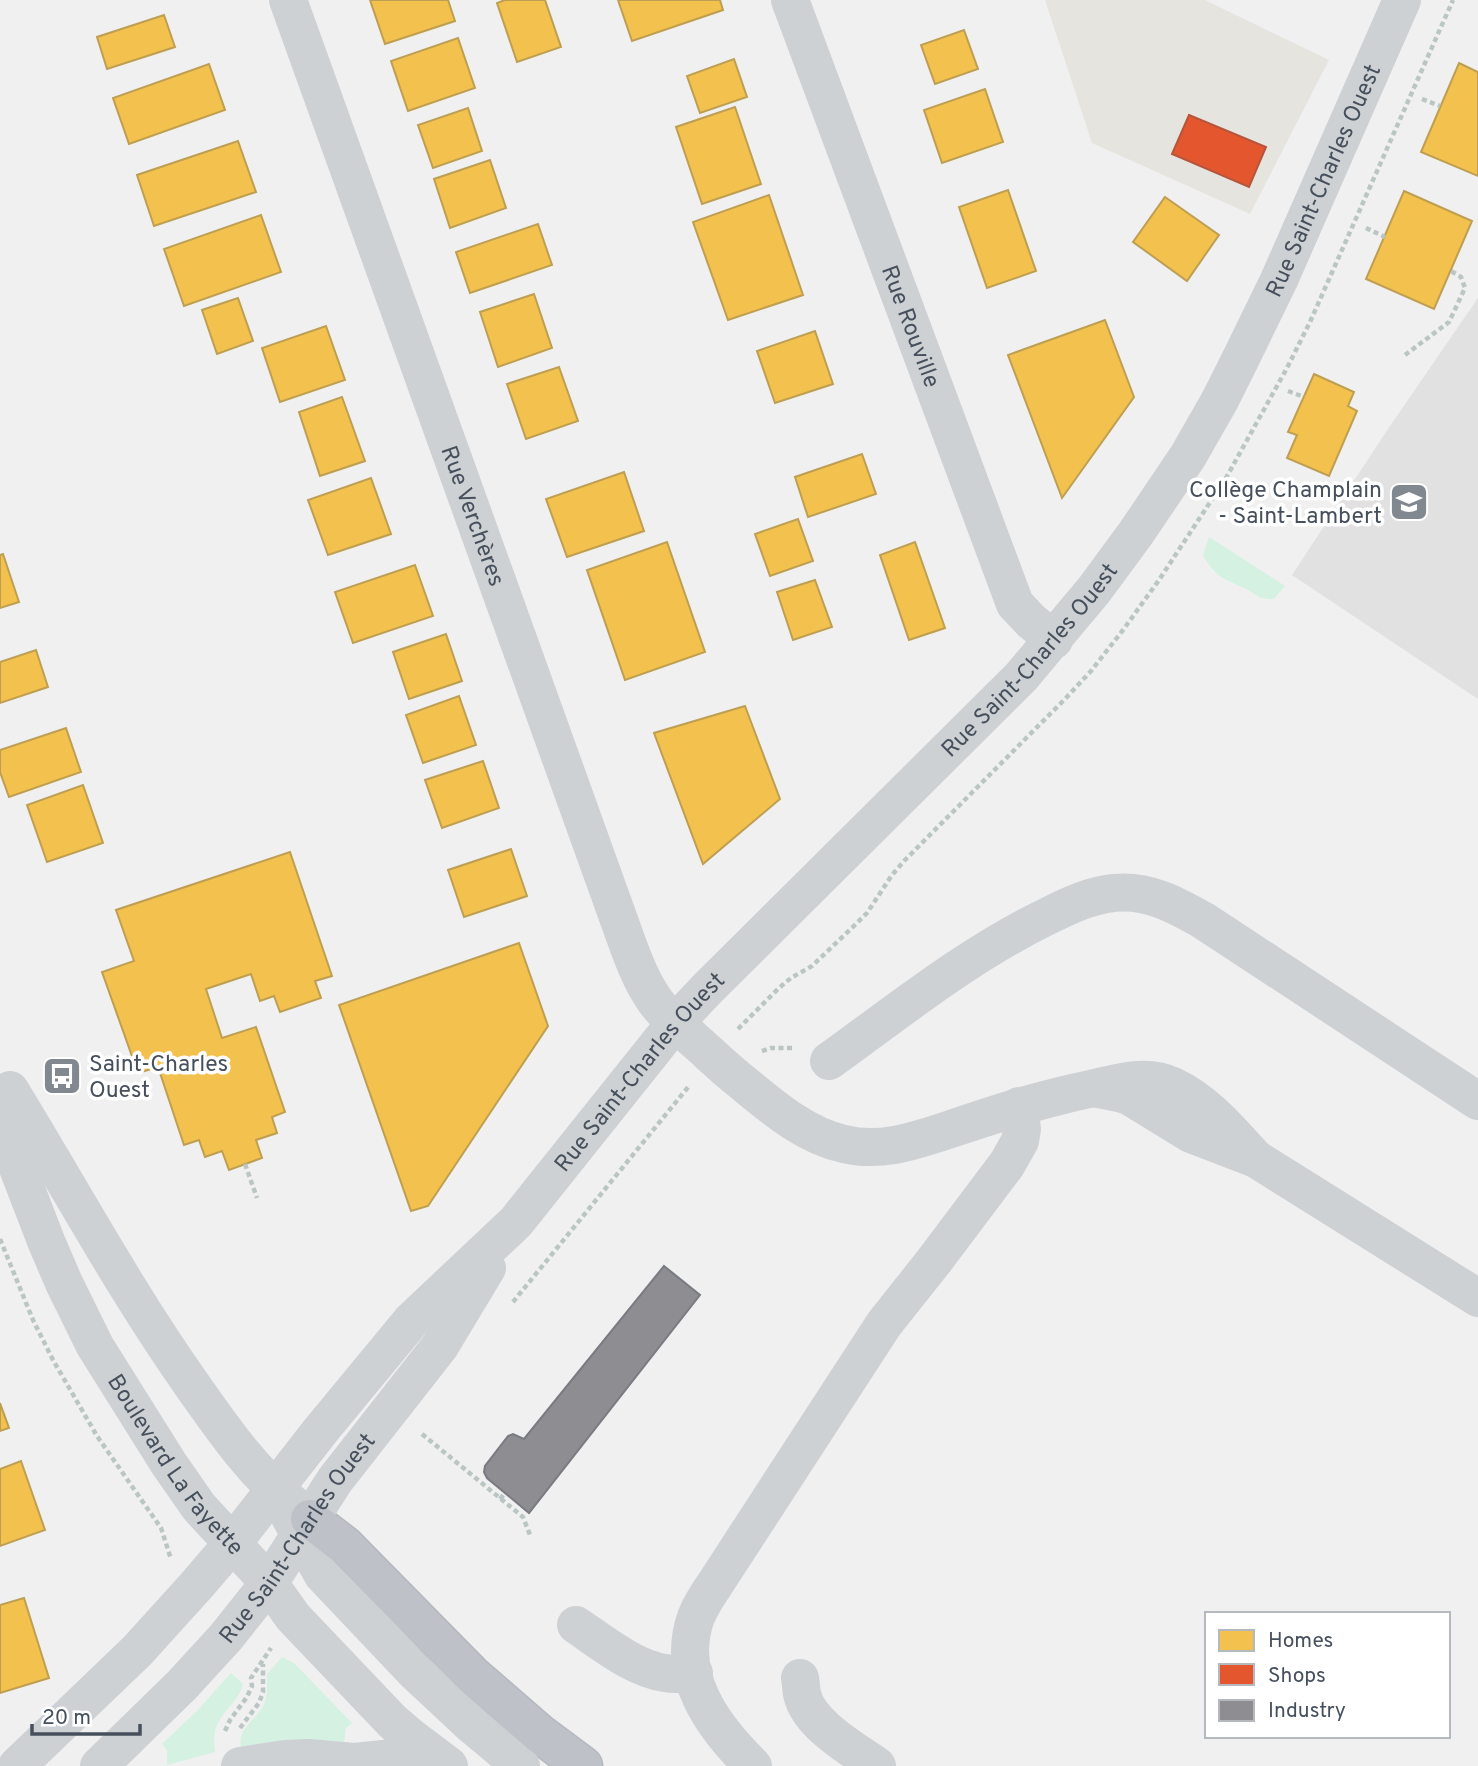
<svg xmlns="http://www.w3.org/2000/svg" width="1478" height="1766" viewBox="0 0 1478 1766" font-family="Overpass,sans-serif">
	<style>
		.commercial { fill: #e6e4de }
		.education { fill: #e2e1e2 }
		.green { fill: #d4f1e1 }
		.homes { fill: #f2c14e; stroke: #be9f52; stroke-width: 2 }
		.shops { fill: #e4572e; stroke: #b5553c; stroke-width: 2 }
		.industry { fill: #8d8d92; stroke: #787b82; stroke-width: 2 }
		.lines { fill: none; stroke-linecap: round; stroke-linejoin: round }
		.highway-casing { stroke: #b4b8c0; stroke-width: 41 }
		.path { stroke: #bac6c4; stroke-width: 4.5; stroke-dasharray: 5 3.5; stroke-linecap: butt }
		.minor { stroke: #ced1d4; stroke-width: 38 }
		.highway { stroke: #bec2c8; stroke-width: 38 }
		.labels { text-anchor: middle; stroke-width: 7; stroke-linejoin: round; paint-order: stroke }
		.street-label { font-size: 23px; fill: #46505d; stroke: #fff }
		.poi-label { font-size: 23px; fill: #46505d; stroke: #fff; text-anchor: end }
	</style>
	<rect width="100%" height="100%" fill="#f1f0f0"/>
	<polygon class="commercial" points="1045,0 1205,0 1329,60 1250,214 1092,143"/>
	<polygon class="education" points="1478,298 1478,699 1292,575 1388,429"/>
	<g class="green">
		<path d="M1209 537 1285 586 1274 599C1258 599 1260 597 1248 590 1226 579 1216 579 1203 555Z"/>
		<path d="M282 1657 294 1663 352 1723 346 1728 344 1744 241 1747C237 1730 253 1722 262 1708 268 1698 267 1686 267 1674Z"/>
		<path d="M231 1673 243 1684C240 1699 225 1709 218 1723 213 1732 214 1742 215 1752L167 1765V1750L162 1744 198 1710Z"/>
	</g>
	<g class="homes">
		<polygon points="370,0 448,0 455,21 385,44"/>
		<polygon points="505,0 545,0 561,47 517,62 497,3"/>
		<polygon points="618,0 720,0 723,10 632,41"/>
		<polygon points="164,15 175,47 107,69 97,37"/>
		<polygon points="964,30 978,69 935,84 921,45"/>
		<polygon points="458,38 475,88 408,111 391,61"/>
		<polygon points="734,59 747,97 700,113 687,76"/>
		<polygon points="1459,63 1478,72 1478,176 1421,152"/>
		<polygon points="209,64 225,110 129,144 113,98"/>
		<polygon points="985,89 1003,142 942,163 924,110"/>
		<polygon points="735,107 761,184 702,204 676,127"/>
		<polygon points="468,108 482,151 433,168 418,125"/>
		<polygon points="238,141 256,192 154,226 137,175"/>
		<polygon points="490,160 506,208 450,228 434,179"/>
		<polygon points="1008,190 1036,271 987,288 959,207"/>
		<polygon points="1404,191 1472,221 1434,309 1366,279"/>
		<polygon points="769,195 803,295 728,320 693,222"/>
		<polygon points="1165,197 1219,235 1187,281 1133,242"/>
		<polygon points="261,215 281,272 184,306 164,249"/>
		<polygon points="538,224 552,265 470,293 456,252"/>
		<polygon points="534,294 552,348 498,367 480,312"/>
		<polygon points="238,298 253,341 217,354 202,310"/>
		<polygon points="1105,320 1134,397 1062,498 1008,355"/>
		<polygon points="326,326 345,380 280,402 262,348"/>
		<polygon points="815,331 833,384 775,403 757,351"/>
		<polygon points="559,367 578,421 526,439 507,384"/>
		<polygon points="1314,374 1354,392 1348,406 1357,411 1329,476 1287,458 1297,435 1288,432"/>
		<polygon points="342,397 365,461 320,476 299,412"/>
		<polygon points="862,454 876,494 808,517 795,477"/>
		<polygon points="624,472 644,531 567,557 546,499"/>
		<polygon points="371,478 391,534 328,555 308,500"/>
		<polygon points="798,519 813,561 770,576 755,534"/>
		<polygon points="667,542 705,652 625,680 587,570"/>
		<polygon points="915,542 945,628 909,640 880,555"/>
		<polygon points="3,554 19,602 0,608 0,555"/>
		<polygon points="415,565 433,616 353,643 335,592"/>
		<polygon points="815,580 832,627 793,640 777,592"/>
		<polygon points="446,634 462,681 409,699 393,652"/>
		<polygon points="36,650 48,687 0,703 0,662"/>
		<polygon points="459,696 476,745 423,763 406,715"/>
		<polygon points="745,706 780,799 703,864 654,733"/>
		<polygon points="66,728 81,772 9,797 0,772 0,750"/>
		<polygon points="483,761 499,808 442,828 425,780"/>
		<polygon points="83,785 103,843 47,862 27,805"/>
		<polygon points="511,849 527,896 464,917 448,870"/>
		<polygon points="290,852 332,976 315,981 321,998 280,1012 274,996 260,1001 251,974 206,989 222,1038 256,1027 285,1112 272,1117 277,1133 256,1140 262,1158 229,1170 222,1151 205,1157 199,1140 184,1145 158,1067 138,1073 102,972 134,961 116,910"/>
		<polygon points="519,943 548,1026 428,1206 411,1211 339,1005"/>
		<polygon points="0,1403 9,1428 0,1431"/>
		<polygon points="21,1461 45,1530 0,1546 0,1469"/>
		<polygon points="24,1598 49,1678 0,1693 0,1605"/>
	</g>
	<polygon class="shops" points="1189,115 1266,147 1249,187 1172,154"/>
	<polygon class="industry" points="664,1266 700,1295 529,1513 487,1478 484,1472 485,1466 508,1436 513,1434 524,1439"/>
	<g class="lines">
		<g class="highway-casing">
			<polyline id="highway" points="310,1519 344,1545 472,1675 540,1734 583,1766"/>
		</g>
		<g class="path">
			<polyline points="1422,99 1440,106"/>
			<polyline points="1366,228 1385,237"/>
			<polyline points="1405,355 1449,322 1465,288 1461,277 1451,271"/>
			<polyline points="1288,391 1304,397"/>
			<polyline points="738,1029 779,988 791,978 812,966 858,922 867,913 892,875 905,860 1065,699 1091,671 1123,630 1159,580 1226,478 1287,368 1310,322 1453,0"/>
			<polyline points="762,1051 771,1048 795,1048"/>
			<polyline points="245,1164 257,1198"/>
			<polyline points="0,1239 33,1320 53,1360 97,1436 161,1528 171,1559"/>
			<polyline points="513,1302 689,1086"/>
			<polyline points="422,1434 523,1517 530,1535"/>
			<polyline points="500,1499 505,1493"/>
			<polyline points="240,1728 259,1703 263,1692 263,1664"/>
			<polyline points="225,1731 230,1720 247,1697 252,1686 251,1678 271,1648"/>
		</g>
		<g class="minor">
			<path id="s1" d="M288 0 628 945C634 961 640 978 650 993 660 1011 678 1025 693 1039 708 1052 722 1066 737 1078 769 1104 803 1135 844 1144 880 1153 914 1141 948 1130 995 1114 1041 1099 1090 1089 1117 1083 1146 1073 1173 1086 1207 1102 1231 1132 1256 1159"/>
			<path id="s2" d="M790 0 1015 604 1031 621 1054 640"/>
			<path d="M829 1061C900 1010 969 954 1048 916 1068 906 1091 895 1114 893 1147 889 1176 905 1204 921L1478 1101"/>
			<polyline points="1099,1089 1119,1093 1129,1096 1191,1134 1256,1159 1478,1298"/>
			<path d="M10 1090C70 1188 125 1290 192 1385 223 1429 253 1473 295 1506"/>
			<path id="s3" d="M0 1098 16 1163 46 1241 64 1283 95 1346 169 1464 199 1507 269 1583 293 1617 393 1722 412 1738 449 1766"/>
			<polyline points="290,1517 323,1575 413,1670 473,1726 521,1766"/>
			<path d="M576 1625C603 1643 633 1668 665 1673 675 1675 684 1674 694 1673"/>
			<path d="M800 1678C801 1683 801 1689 802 1694 809 1725 853 1749 877 1766"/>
			<path id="s4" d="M17 1766 137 1651 195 1587 232 1544 321 1430 411 1321 516 1222 675 1023 706 990 1021 677 1094 590 1136 533 1188 456 1220 400 1241 358 1279 280 1402 0"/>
			<path id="s5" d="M99 1766 182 1685 226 1637 269 1583 335 1480 440 1346 487 1268"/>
			<polyline points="240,1766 285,1759 308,1758 354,1762 433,1754"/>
			<path d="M753 1766C713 1727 675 1676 696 1617 701 1605 708 1594 715 1584L884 1324 934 1261 1007 1164 1020 1141 1022 1129 1019 1106"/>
		</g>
		<use href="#highway" class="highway"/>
	</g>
	<defs>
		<g id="university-square" transform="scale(2.0125)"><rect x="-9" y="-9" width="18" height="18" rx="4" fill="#828890" stroke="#fff"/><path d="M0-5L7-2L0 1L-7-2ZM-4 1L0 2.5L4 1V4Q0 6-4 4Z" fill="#fff"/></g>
		<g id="bus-square" transform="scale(2.0125)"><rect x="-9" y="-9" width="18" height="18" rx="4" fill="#828890" stroke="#fff"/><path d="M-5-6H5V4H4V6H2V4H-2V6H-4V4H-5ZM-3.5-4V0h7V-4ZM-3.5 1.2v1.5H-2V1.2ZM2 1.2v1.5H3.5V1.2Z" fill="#fff"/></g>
	</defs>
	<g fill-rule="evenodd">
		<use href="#university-square" x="1409" y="502"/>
		<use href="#bus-square" x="62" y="1076"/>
	</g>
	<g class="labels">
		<g class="street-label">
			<text dy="8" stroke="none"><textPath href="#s4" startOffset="2068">Rue Saint-Charles Ouest</textPath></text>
			<text dy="8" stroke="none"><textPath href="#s2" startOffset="348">Rue Rouville</textPath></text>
			<text dy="8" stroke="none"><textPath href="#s1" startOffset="548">Rue Verchères</textPath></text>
			<text dy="8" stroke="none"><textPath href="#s4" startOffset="1502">Rue Saint-Charles Ouest</textPath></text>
			<text dy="8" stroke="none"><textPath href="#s4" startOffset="934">Rue Saint-Charles Ouest</textPath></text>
			<text dy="8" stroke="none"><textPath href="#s3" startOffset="410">Boulevard La Fayette</textPath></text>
			<text dy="8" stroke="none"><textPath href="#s5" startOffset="303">Rue Saint-Charles Ouest</textPath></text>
		</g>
		<g class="poi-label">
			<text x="1382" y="497">Collège Champlain<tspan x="1382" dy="26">- Saint-Lambert</tspan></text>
			<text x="89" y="1071" text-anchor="start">Saint-Charles<tspan x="89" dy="26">Ouest</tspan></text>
		</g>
	</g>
	<rect x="1205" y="1612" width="245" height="126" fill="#ffffff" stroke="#b5b9be" stroke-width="2"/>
	<rect x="1219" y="1630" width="35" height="21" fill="#f2c14e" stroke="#b5b9be" stroke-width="2"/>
	<text x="1268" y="1647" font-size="21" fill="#46505d">Homes</text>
	<rect x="1219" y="1664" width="35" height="21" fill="#e4572e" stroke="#b5b9be" stroke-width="2"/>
	<text x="1268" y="1682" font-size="21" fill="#46505d">Shops</text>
	<rect x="1219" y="1700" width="35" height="21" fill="#8d8d92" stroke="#b5b9be" stroke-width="2"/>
	<text x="1268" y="1717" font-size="21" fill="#46505d">Industry</text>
	<path d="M32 1724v10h108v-10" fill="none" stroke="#46505d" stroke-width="3.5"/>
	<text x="42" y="1724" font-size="21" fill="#46505d" stroke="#ffffff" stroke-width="5" paint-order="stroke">20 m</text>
</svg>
